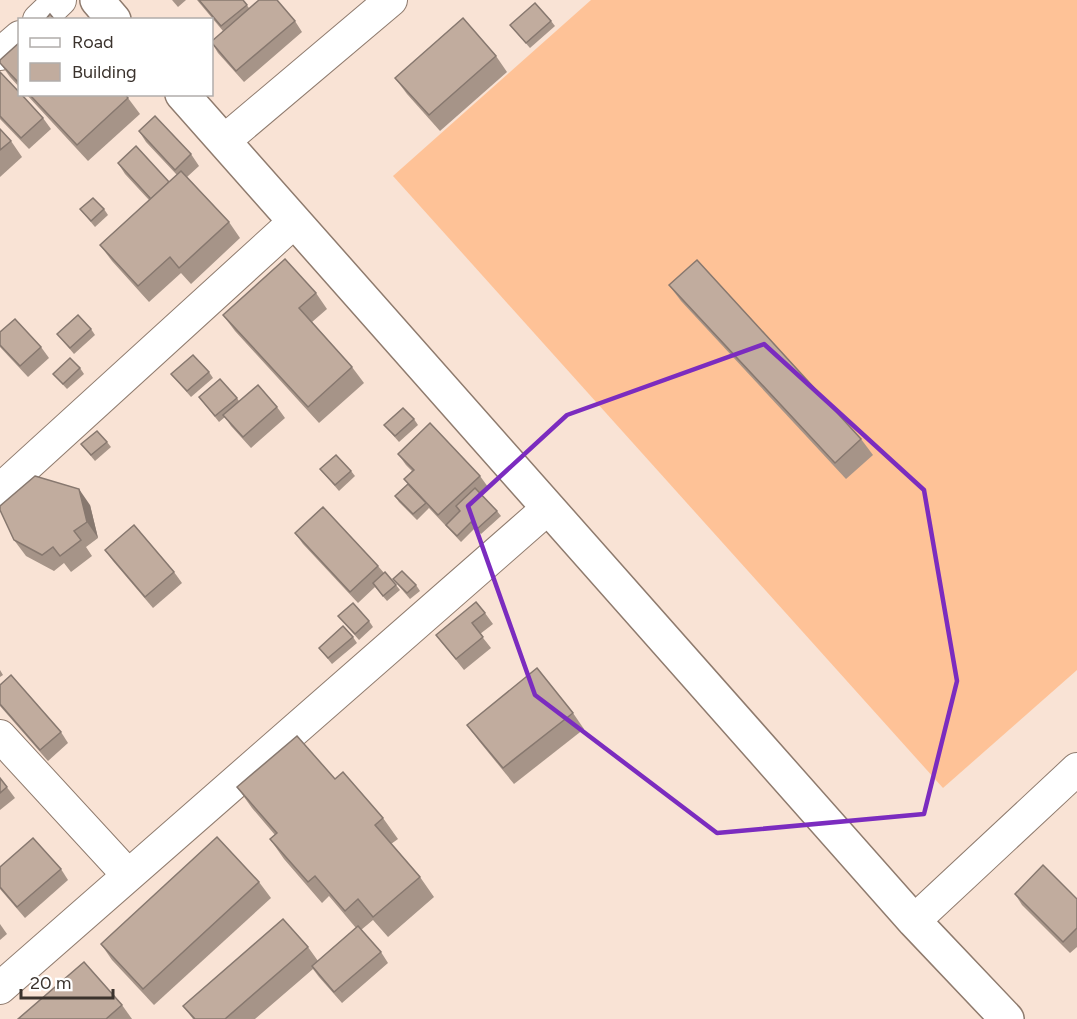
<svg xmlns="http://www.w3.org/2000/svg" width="1077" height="1019" viewBox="0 0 1077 1019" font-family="Figtree,sans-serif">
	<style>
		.garden { fill: #fec297 }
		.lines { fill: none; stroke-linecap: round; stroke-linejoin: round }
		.street-casing { stroke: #8f7b6e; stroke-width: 34 }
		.secondary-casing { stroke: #8f7b6e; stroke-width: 36 }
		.street { stroke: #fff; stroke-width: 32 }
		.secondary { stroke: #fff; stroke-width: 33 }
		.wall { fill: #a69488 }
		.shaded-wall { fill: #87786f }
		.building { fill: #c1ac9e; stroke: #87786f; stroke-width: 1.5 }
		.marked { fill: none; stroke: #7b2cbf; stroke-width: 4.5; stroke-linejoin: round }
	</style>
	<rect width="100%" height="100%" fill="#f9e3d5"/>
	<polygon class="garden" points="591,0 1077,0 1077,670 943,788 393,176"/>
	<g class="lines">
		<g class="street-casing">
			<g id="street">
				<polyline points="39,20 60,0"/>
				<polyline points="0,54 20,37"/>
				<polyline points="224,141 391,0"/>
				<polyline points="0,490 294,222"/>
				<polyline points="0,736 128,875"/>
				<polyline points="914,921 1077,769"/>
				<polyline points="0,988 547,509"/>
			</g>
		</g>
		<g class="secondary-casing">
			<g id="secondary">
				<polyline points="97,0 114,20"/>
				<polyline points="182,94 914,921 1007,1019"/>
			</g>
		</g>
		<use href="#street" class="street"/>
		<use href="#secondary" class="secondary"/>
	</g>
	<g class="wall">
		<polygon points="172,0 186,0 178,7"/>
		<polygon points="197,0 243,0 249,8 295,21 302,32 244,82 218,53 212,43 223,31"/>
		<polygon points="551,21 555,26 530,48 510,25"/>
		<polygon points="20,42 20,88 10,77 0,63"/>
		<polygon points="496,56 507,72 440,131 407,94 395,78"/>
		<polygon points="0,72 43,118 51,129 29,149 0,119"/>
		<polygon points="26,94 125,94 140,114 88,161"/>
		<polygon points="0,129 11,141 22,157 0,177"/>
		<polygon points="139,131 191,154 199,166 187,177 229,222 240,238 191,284 181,273 149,302 112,261 100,245 149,200 125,174 118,163 169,182 177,175 146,142"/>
		<polygon points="80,209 104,209 108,215 95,227"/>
		<polygon points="669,285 861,439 873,455 846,479 681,301"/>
		<polygon points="316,293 327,309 312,322 352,367 364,383 319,423 235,331 223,315"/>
		<polygon points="91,329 95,335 74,354 57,334"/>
		<polygon points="0,332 41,347 49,358 28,377 0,347"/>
		<polygon points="80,368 84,374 67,389 53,374"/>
		<polygon points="209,372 213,378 191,397 171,374"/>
		<polygon points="199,397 237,398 239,401 277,407 285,418 251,448 231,426 225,417 219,422"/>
		<polygon points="414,419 418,425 399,442 384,425"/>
		<polygon points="107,442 111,447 95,461 81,444"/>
		<polygon points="398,454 480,476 488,487 480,494 497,511 501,516 481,534 475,528 461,542 429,508 417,520 399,502 395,496 408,484 404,479 412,471 406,465"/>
		<polygon points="320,469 351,471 355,476 339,491"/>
		<polygon points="90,505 98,538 86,547 92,556 71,572 64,563 54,571 26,556 14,540"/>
		<polygon points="295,533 378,566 384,573 396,585 400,590 387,601 375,587 358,603 303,544"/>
		<polygon points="105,550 174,572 182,583 153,608 113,561"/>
		<polygon points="393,579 416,585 420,591 410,599"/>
		<polygon points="485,613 493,624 480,634 491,648 464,670 436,635"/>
		<polygon points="338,616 369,621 373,627 359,640"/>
		<polygon points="353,637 357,643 332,664 319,648"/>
		<polygon points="0,670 3,675 0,677"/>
		<polygon points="0,685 61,732 68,743 48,761 0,706"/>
		<polygon points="573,713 584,729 514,784 479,741 467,725"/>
		<polygon points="0,778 15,798 0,810"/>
		<polygon points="335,779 383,818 398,839 391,844 420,877 434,897 388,937 373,920 361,930 381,952 388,963 342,1003 319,977 313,969 255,1019 193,1019 183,1006 308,947 318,961 356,928 329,896 322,903 284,859 270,839 275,835 252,808 237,787"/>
		<polygon points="0,867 61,869 68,880 25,918 0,889"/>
		<polygon points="259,882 271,898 154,1005 112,960 101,944"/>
		<polygon points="1015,894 1077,899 1077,947 1070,953 1022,905"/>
		<polygon points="0,924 7,934 0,940"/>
		<polygon points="122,1005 132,1019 18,1019"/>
	</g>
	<polygon class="shaded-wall" points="79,489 90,505 98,538 87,522"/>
	<g class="building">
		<polygon points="199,0 243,0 247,5 221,26"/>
		<polygon points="259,0 277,0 295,21 236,71 212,43 212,41"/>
		<polygon points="535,3 551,21 526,43 510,25"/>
		<polygon points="50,14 55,20 45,20"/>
		<polygon points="463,18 496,56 429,115 395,78"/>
		<polygon points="20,42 20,84 0,63 0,60"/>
		<polygon points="0,72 20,93 20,94 21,94 43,118 21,138 0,116"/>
		<polygon points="29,94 125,94 128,98 77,145"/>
		<polygon points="155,116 191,154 175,170 139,131"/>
		<polygon points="0,129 11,141 0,150"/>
		<polygon points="136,146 169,182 151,199 118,163"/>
		<polygon points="181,171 229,222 179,268 170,257 138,286 100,245"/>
		<polygon points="93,198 104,209 91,221 80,209"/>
		<polygon points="285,259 316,293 299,308 352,367 308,407 223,315"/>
		<polygon points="697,260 861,439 835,463 669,285"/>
		<polygon points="78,315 91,329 70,348 57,334"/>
		<polygon points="15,319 41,347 20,366 0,345 0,332"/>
		<polygon points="193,355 209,372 187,391 171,374"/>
		<polygon points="70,358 80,368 63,384 53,374"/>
		<polygon points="220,379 237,398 215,416 199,397"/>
		<polygon points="258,385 277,407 243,437 223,415"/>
		<polygon points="403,408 414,419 395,436 384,425"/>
		<polygon points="430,423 480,476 438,515 404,479 414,470 398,454"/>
		<polygon points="97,431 107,442 91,455 81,444"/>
		<polygon points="336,455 351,471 335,485 320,469"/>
		<polygon points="35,476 79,489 87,522 74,531 81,540 60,556 53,547 42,555 14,540 0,510 0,506"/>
		<polygon points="408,484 426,503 413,514 395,496"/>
		<polygon points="475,488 497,511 477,529 471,522 457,536 446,525 460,511 456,506"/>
		<polygon points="323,507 378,566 350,592 295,533"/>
		<polygon points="134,525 174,572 145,597 105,550"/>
		<polygon points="402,571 416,585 407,593 393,579"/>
		<polygon points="385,572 396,585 383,596 373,583"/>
		<polygon points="476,602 485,613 472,623 483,637 456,659 436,635"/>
		<polygon points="353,603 369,621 355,634 338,616"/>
		<polygon points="343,626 353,637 328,658 319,648"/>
		<polygon points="537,668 573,713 503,768 467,725"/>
		<polygon points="11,675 61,732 40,750 0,704 0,685"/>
		<polygon points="297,736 335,779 343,772 383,818 375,825 420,877 373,917 358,899 345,911 315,876 308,882 270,839 277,833 237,787"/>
		<polygon points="0,778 7,787 0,793"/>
		<polygon points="217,837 259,882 143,989 101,944"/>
		<polygon points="33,838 61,869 17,907 0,887 0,867"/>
		<polygon points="1043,865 1077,899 1077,928 1063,942 1015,894"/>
		<polygon points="283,919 308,947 225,1019 195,1019 183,1006"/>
		<polygon points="358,926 381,952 334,992 312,966"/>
		<polygon points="84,962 122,1005 106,1019 18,1019"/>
	</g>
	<path class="marked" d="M764 344 924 490 957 681 924 814 717 833 535 695 468 506 567 415Z"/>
	<rect x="18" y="18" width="195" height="78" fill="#ffffff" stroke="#b1adab" stroke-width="1.5"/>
	<rect x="30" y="38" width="30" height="9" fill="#ffffff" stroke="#b1adab" stroke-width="1.5"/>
	<text x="72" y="48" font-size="18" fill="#3b332d">Road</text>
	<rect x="30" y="63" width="30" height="18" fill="#c1ac9e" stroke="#b1adab" stroke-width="1.5"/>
	<text x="72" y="78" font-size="18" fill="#3b332d">Building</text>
	<path d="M21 989v9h92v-9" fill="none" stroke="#3b332d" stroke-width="3"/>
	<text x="30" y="989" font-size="18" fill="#3b332d" stroke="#ffffff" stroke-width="4.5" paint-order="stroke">20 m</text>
</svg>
